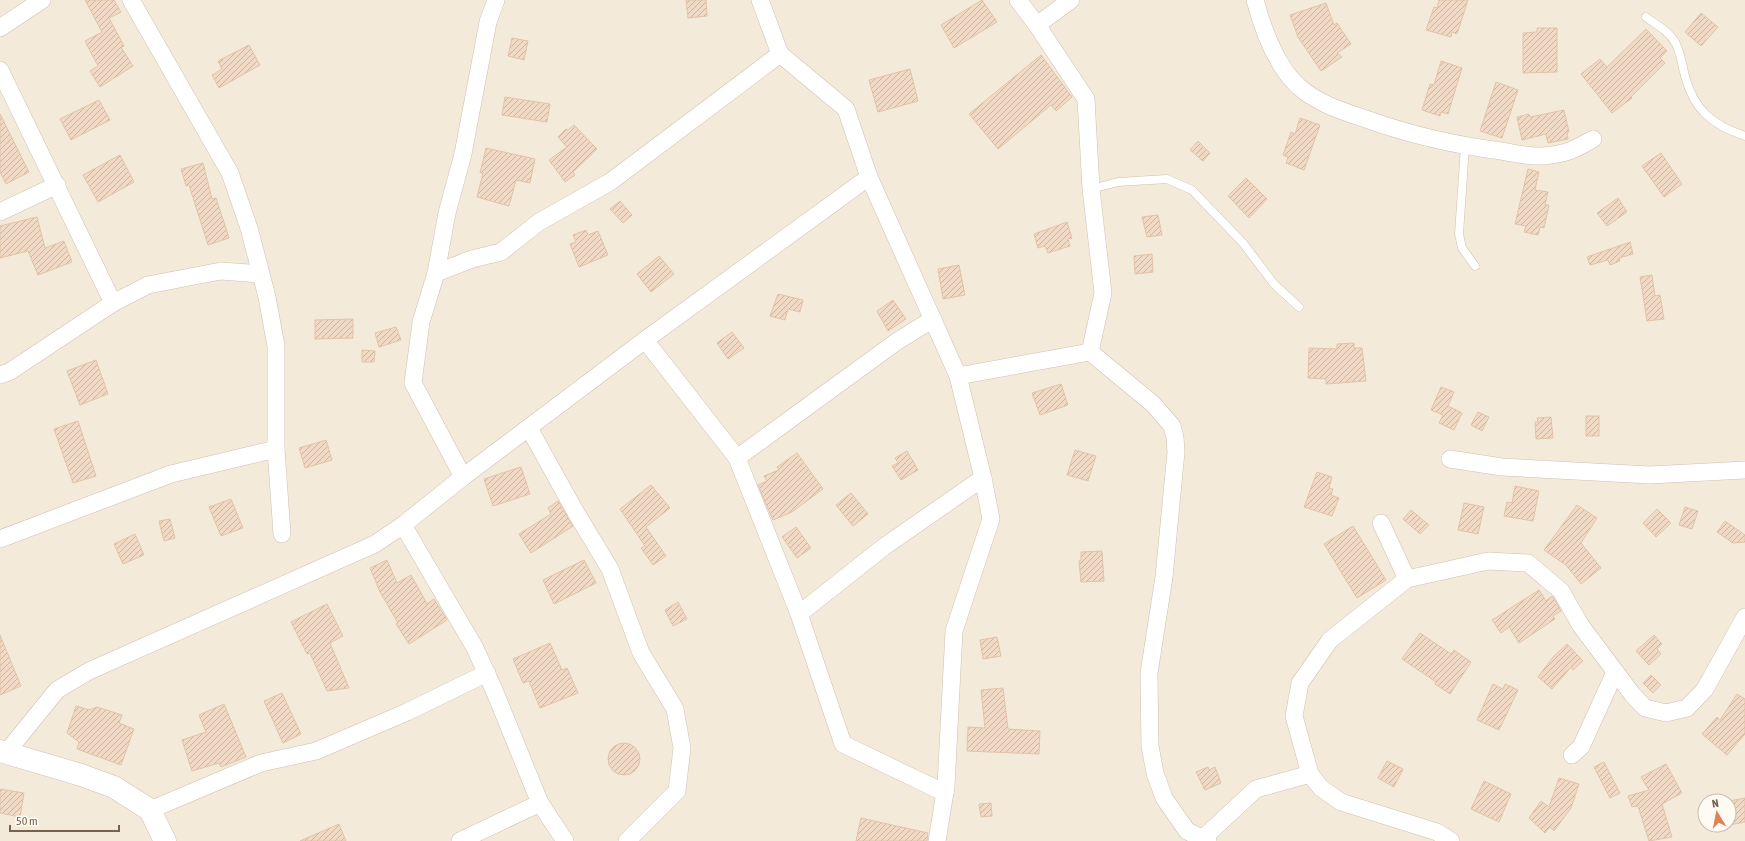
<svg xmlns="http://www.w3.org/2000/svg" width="1745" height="841" viewBox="0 0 1745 841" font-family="'Asap Condensed',sans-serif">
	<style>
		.residential { fill: #f4eada; fill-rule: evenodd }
		.building { fill: url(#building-hatch); stroke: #e2c3a6 }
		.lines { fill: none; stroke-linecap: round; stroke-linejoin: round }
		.lane-casing { stroke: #cec1b1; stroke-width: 9 }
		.street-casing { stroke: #cec1b1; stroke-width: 18 }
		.secondary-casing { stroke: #d1c2af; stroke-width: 23 }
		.lane { stroke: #fff; stroke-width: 8 }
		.street { stroke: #fff; stroke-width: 17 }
		.secondary { stroke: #fff; stroke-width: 22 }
	</style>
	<defs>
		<pattern id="building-hatch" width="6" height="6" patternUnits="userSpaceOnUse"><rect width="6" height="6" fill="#f0dac5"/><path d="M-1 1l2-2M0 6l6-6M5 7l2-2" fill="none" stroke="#c7b4a2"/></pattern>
	</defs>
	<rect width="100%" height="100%" fill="#fcf7ec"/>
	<path class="residential" d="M0 0H1745V841H0ZM1705 801H1729V825H1705Z"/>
	<g class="building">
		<polygon points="85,0 114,0 121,12 109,18 124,46 121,47 133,66 100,87 90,71 98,66 85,41 102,32"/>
		<polygon points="686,0 706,0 707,16 688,18"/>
		<polygon points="982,0 997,22 954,48 941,25"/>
		<polygon points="1439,0 1468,0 1457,34 1452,32 1451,37 1426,30 1434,7 1437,8"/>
		<polygon points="1326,3 1334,25 1337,23 1351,44 1337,53 1342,57 1321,71 1298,37 1290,15"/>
		<polygon points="1701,13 1718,27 1701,46 1685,32"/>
		<polygon points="1537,28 1557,28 1557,72 1523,73 1523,33 1537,32"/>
		<polygon points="1646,29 1667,51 1660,58 1665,63 1631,97 1632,98 1612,113 1581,74 1600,59 1607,67"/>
		<polygon points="512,38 528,41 524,60 508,56"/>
		<polygon points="249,45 260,65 219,88 212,75 222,69 218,61"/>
		<polygon points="1041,55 1072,97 1056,111 1051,105 998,149 969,114"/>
		<polygon points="1441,61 1462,68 1448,114 1441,112 1440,116 1422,110 1430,84 1434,85"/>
		<polygon points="910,69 918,101 878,112 869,80"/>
		<polygon points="1496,82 1518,90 1502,138 1480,131"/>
		<polygon points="505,97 550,104 547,122 502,115"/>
		<polygon points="99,100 110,120 71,140 60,119"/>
		<polygon points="1564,110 1569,132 1567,132 1568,139 1548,143 1546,134 1522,140 1517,117 1529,114 1530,117"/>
		<polygon points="0,114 29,172 6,184 0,172"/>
		<polygon points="1300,118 1320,125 1304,170 1286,163 1288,157 1283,155 1291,132 1295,134"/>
		<polygon points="574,125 597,149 573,172 575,175 565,182 549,160 567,147 558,137 566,129 568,130"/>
		<polygon points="1198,141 1210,153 1203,161 1190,150"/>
		<polygon points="486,148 535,159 530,183 516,180 509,206 477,197 483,173 480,173"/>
		<polygon points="1661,153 1682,184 1664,197 1642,166"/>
		<polygon points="120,155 134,182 98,202 83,175"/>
		<polygon points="203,163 212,199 216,198 229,238 208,245 189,185 186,186 181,169"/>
		<polygon points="1528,169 1539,172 1535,190 1548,192 1545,205 1549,205 1544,228 1540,227 1538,235 1524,232 1526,226 1515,224"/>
		<polygon points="1246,178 1267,199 1249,218 1228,196"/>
		<polygon points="1618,198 1627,212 1607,226 1597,213"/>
		<polygon points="620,201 632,215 623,223 610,209"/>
		<polygon points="1158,215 1162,235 1147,237 1142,217"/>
		<polygon points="37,217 45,248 64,241 72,262 38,275 28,251 0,258 0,226"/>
		<polygon points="1067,222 1072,238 1068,239 1070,246 1048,253 1045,246 1038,248 1034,234"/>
		<polygon points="586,230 588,235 598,231 608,255 579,267 570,244 576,242 573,235"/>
		<polygon points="1630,242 1633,254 1619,258 1620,261 1610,265 1608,260 1590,265 1587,257"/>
		<polygon points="1152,254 1153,272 1135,274 1134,256"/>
		<polygon points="659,256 674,274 651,292 637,274"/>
		<polygon points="959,265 965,295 943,299 938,269"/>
		<polygon points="1652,275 1655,296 1660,295 1664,319 1647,321 1640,277"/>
		<polygon points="778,294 803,300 800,312 788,309 785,320 770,316"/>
		<polygon points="893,300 906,319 888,331 877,311"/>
		<polygon points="353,319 353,338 315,339 315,320"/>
		<polygon points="396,327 401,340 379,347 375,333"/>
		<polygon points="732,332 744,348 728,359 717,343"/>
		<polygon points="1354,343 1354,348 1362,348 1366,381 1326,384 1326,379 1308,378 1309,348 1337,349 1337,344"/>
		<polygon points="362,350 375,351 374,362 362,362"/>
		<polygon points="96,360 108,394 80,405 67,371"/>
		<polygon points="1061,384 1068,405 1040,415 1032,393"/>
		<polygon points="1441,387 1454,392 1448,406 1462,413 1454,430 1439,423 1443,415 1431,410"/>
		<polygon points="1478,412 1489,417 1482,431 1471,425"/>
		<rect x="1586" y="416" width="13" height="20"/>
		<polygon points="1551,417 1553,438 1536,439 1535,422 1538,422 1537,418"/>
		<polygon points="78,421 96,476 73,483 54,429"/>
		<polygon points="326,440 332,460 305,468 299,448"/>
		<polygon points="1075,450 1096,456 1088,481 1067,475"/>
		<polygon points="907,451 918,470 901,480 892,466 898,463 895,458"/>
		<polygon points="797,453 823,489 792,512 773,520 758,485 767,481 764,476 779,470 777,467"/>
		<polygon points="521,467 530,494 493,506 484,479"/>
		<polygon points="1317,472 1332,477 1329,488 1333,489 1331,495 1339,498 1332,516 1304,507"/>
		<polygon points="651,485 670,508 646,527 666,556 653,565 641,548 645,546 620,509"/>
		<polygon points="1515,486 1539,491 1533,521 1504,516 1507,502 1512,503"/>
		<polygon points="851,493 868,514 853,526 836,505"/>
		<polygon points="231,499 243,528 221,536 209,507"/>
		<polygon points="558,501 573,526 531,553 519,534 551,514 548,508"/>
		<polygon points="1464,503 1484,507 1478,534 1458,530"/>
		<polygon points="1577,505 1597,518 1581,543 1601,568 1581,584 1566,565 1544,550"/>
		<polygon points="1685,507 1698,511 1692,529 1679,525"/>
		<polygon points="1657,509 1671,523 1656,537 1643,523"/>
		<polygon points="1411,510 1429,525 1420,534 1403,519"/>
		<polygon points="170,519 175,538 164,541 159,521"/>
		<polygon points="1725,521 1745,535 1745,542 1733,543 1717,532"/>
		<polygon points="1353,526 1386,580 1357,598 1324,544"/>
		<polygon points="796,527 811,548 797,558 782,537"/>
		<polygon points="135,534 144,555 123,564 114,544"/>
		<polygon points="1102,551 1104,581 1081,582 1079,561 1081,560 1081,552"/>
		<polygon points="387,560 397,583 411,575 427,604 434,599 447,620 409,644 396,624 398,623 380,592 370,568"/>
		<polygon points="584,560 596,583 554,604 543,580"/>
		<polygon points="1539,590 1546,601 1552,596 1553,597 1561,611 1553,616 1555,619 1519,643 1509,627 1501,633 1492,620"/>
		<polygon points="678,602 687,619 673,626 665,610"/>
		<polygon points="327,604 343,636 330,643 349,688 327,691 310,653 307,654 291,622"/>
		<polygon points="1420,633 1451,654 1454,650 1471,662 1450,694 1435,684 1436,682 1402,659"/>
		<polygon points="0,635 21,686 0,695"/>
		<polygon points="1654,635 1662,644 1657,649 1661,654 1649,665 1636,651"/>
		<polygon points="997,637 1001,656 983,659 980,640"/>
		<polygon points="550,643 562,670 567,668 578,693 540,708 529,681 523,683 513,659"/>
		<polygon points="1567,644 1583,661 1573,670 1571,667 1552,689 1538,677 1553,657"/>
		<polygon points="1651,675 1661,685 1653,693 1643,683"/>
		<polygon points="1493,684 1503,689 1505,684 1518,690 1499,730 1477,720"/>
		<polygon points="1003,688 1008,729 1040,731 1039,754 967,751 968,727 985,728 981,690"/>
		<polygon points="282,693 301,734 283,743 264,701"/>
		<polygon points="1737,694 1745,699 1745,734 1727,755 1702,734 1717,717 1720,720"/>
		<polygon points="224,704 246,757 221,767 219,763 192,771 182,740 206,732 199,715"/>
		<polygon points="76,706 89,710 97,707 122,715 119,723 134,729 121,765 77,749 79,742 67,733"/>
		<circle cx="624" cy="759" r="16"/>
		<polygon points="1387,761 1403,769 1394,787 1378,778"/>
		<polygon points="1604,762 1620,793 1610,798 1594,767"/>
		<polygon points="1666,764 1682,793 1662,804 1672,837 1649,841 1638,806 1632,807 1628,796 1649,790 1641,777"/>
		<polygon points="1208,767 1209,770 1215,767 1221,783 1205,790 1196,772"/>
		<polygon points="1559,778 1579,784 1571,808 1554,831 1550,827 1545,833 1529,818 1541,801 1549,807"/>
		<polygon points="1484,781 1511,794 1499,822 1471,809"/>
		<polygon points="0,789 24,793 20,817 0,813"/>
		<polygon points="1745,798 1745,822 1729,825 1729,801"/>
		<polygon points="991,803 992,816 981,817 979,804"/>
		<polygon points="861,818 928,833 927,841 856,841"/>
		<polygon points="339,824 346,841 300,841"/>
	</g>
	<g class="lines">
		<g class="lane-casing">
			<g id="lane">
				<path d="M1646 17C1657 25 1670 32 1676 44 1681 54 1682 65 1685 76 1694 110 1712 125 1745 136"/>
				<polyline points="1465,146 1459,234 1462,248 1475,266"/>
				<polyline points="1091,189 1118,182 1167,179 1192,190 1243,243 1274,284 1299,307"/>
			</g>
		</g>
		<g class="street-casing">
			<g id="street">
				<polyline points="131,0 230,173 249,228 267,297 276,346 276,449 282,534"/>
				<polyline points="760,0 780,54 846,109 869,177 958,376 1090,352 1153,404 1172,426 1175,437 1176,452 1164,577 1149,673 1150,746 1155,773 1164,798 1187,831 1208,841"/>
				<polyline points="1018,0 1037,25"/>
				<polyline points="1071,0 1037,25 1086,99 1091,189 1103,293 1090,352"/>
				<path d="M1255 0C1263 30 1275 64 1298 86 1317 103 1339 110 1363 118 1407 134 1454 145 1501 151 1514 153 1529 157 1543 156 1566 154 1574 150 1593 139"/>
				<polyline points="0,28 42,0"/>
				<polyline points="0,70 113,303 148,285 221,271 261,274"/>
				<polyline points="0,212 57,185"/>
				<polyline points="436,273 472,259 501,252 539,222 610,182 780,54"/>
				<polyline points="645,340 737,458 799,614 843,744 945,793"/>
				<polyline points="0,375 9,372 113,303"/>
				<polyline points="529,428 575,511 610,569 641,653 675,709 682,748 677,791 627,841"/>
				<polyline points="737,458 896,342 933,319"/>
				<polyline points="1450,459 1502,467 1650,475 1745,470"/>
				<polyline points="463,477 413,383 421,322 436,273 447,213 463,154 488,22 496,0"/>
				<polyline points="1381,523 1407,579"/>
				<polyline points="403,525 475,648 494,690 540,803 565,841"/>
				<polyline points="0,539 171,474 276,449"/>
				<polyline points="799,614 885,546 983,478"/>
				<polyline points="6,753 57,690 89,671 375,544 403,525 463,477 645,340 869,177"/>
				<polyline points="1572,755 1581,747 1615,672"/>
				<polyline points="150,810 261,763 316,751 407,712 487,673"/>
				<polyline points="460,841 540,803"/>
				<polyline points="937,841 946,786 954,631 991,519 983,478 958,376"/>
				<polyline points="1200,841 1256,789 1310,774"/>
				<polyline points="1451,841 1437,832 1341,802 1321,788 1310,774 1294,716 1300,683 1330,640 1407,579 1488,561 1528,563 1561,591 1581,626 1632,694 1645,708 1666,713 1687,708 1705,689 1745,617"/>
			</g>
		</g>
		<g class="secondary-casing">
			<polyline id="secondary" points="0,751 81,775 114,787 150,810 165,841"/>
		</g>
		<use href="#lane" class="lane"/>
		<use href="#street" class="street"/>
		<use href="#secondary" class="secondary"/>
	</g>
	<g transform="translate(1717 813) rotate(350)"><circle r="19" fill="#fefbf3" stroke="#c8bdb1"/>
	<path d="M0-3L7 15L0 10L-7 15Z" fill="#df8357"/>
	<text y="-6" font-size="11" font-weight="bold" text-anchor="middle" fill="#77614f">N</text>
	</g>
	<path d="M10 825v6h109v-6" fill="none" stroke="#77614f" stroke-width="2"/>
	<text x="16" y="825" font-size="12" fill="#77614f" stroke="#fefbf3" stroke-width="3" paint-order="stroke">50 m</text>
</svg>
